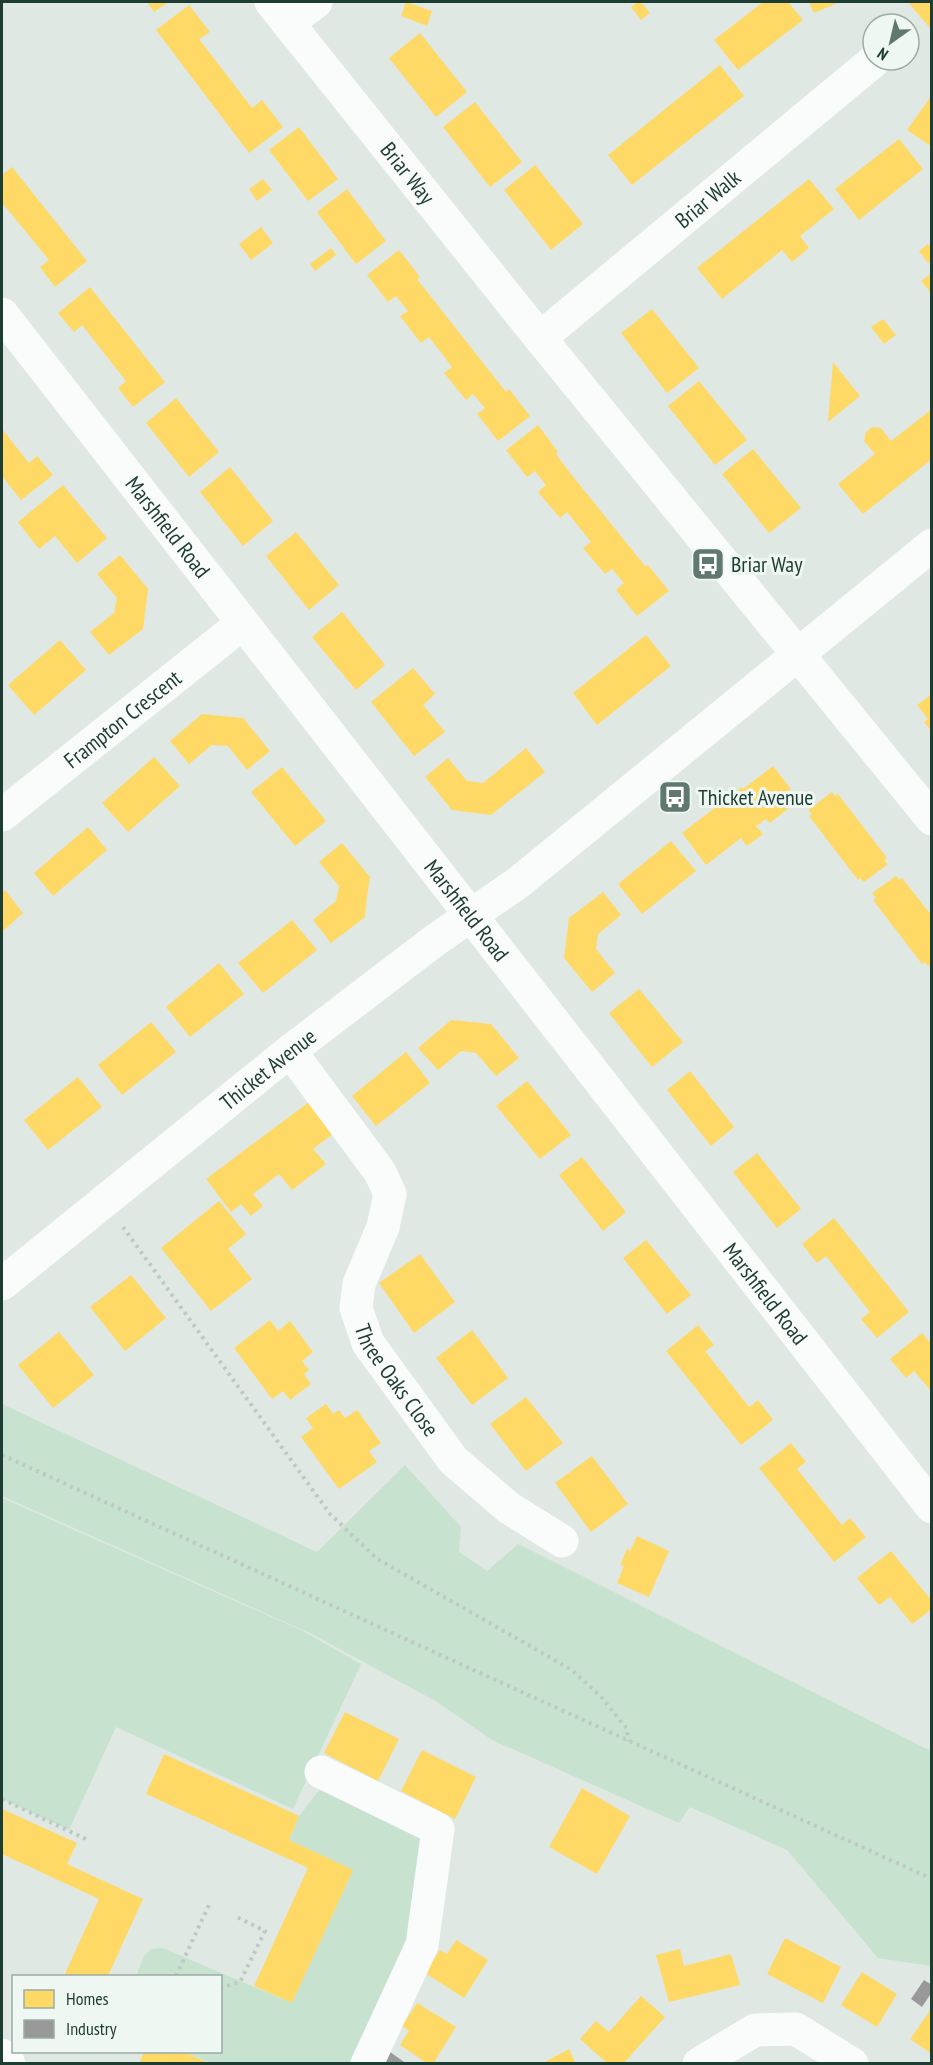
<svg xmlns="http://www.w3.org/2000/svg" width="933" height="2065" viewBox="0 0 933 2065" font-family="'PT Sans Narrow',sans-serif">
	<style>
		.green { fill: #c7e3cf }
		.homes { fill: #ffd966 }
		.industry { fill: #999 }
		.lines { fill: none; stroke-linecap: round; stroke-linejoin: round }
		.path { stroke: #bec8c5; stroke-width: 4; stroke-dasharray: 3 4.5; stroke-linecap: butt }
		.minor { stroke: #fafcfb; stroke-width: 33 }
		.labels { text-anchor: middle; stroke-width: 6; stroke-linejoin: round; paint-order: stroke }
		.street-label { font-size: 22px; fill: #1d3c32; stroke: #eef7f2 }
		.poi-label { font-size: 22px; fill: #1d3c32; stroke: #eef7f2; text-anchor: start }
	</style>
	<rect width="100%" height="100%" fill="#e0e8e4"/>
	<g class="green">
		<polygon points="2,1404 317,1552 405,1465 461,1527 459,1552 487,1571 518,1544 931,1751 931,1966 878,1958 787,1850 690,1807 679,1823 492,1740 437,1702 312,1634 2,1496"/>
		<polygon points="2,1498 303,1631 361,1664 293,1809 116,1727 69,1830 2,1799"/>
		<polygon points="320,1789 434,1838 411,1945 349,2063 211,2063 184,2052 220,2052 220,1976 136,1976 144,1956 151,1949 163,1948 292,2003 353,1870 289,1840 299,1816"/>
	</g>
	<g class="homes">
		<polygon points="147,2 168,2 154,12"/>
		<polygon points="406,2 432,11 427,26 401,16"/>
		<polygon points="638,2 641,2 650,13 641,20 631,7"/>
		<polygon points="763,2 788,2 803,20 738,70 714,40"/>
		<polygon points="809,2 840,2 814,13"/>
		<polygon points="908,2 932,2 932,30 923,20"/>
		<polygon points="189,5 210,32 199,39 226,74 252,108 262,100 283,127 249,153 156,30"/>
		<polygon points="420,33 467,92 436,117 389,58"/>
		<polygon points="720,65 744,96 632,185 608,155"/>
		<polygon points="932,95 932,147 907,130"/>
		<polygon points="475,102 522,162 490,187 443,127"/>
		<polygon points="299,127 338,179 308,201 269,150"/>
		<polygon points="899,139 923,169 859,220 835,189"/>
		<polygon points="535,165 583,224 551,250 504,190"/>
		<polygon points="12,167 87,261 55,287 40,267 49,260 4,205 2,207 2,175"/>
		<polygon points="263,179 272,190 257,201 249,189"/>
		<polygon points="809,179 834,209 800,236 809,248 792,262 782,250 722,299 697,268"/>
		<polygon points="347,189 386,241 356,264 317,212"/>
		<polygon points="261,227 273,243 251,260 239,244"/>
		<polygon points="928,244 932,249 932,260 928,263 919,251"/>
		<polygon points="331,248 336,255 315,271 310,264"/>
		<polygon points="399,250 420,277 417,279 506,392 509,389 530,416 498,441 477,414 485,408 473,394 466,400 444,373 452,367 429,337 421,343 400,316 408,311 396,296 388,302 367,275"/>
		<polygon points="932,273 932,294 921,281"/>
		<polygon points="90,287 165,382 133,407 118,388 126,381 82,325 74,332 58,313"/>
		<polygon points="652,309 699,368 667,393 621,333"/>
		<polygon points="883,319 896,335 884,344 871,327"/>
		<polygon points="833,362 860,396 828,422"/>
		<polygon points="699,381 747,440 715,465 668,406"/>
		<polygon points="176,398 219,452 189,477 146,423"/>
		<polygon points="932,409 932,459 863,514 838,484 875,454 864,441 866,432 872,427 881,428 891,441"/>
		<polygon points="538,425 558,452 556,454 567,469 645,566 648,565 669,591 637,616 616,590 624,583 612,569 605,574 583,548 591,542 567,512 560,518 538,492 546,485 535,471 527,477 506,450"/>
		<polygon points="2,429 29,463 37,456 53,475 21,500 2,476"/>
		<polygon points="753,449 801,508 769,533 722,474"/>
		<polygon points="230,467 273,521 243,546 200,492"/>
		<polygon points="63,485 107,538 77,563 55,536 39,549 18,522"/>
		<polygon points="296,532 339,585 309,610 266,556"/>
		<polygon points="120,555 148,589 143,629 109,655 90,632 114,613 117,598 97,574"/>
		<polygon points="342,612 385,665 356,690 312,637"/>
		<polygon points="646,635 671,666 597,725 573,693"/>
		<polygon points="60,640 86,670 34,715 8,685"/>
		<polygon points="413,668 435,694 423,705 445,732 414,756 371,702"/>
		<polygon points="932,694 932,732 924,722 928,719 917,705"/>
		<polygon points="202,714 243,718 270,751 247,770 228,746 212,745 189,764 170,741"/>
		<polygon points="526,748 545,772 491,815 452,810 425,777 448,758 467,781 483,783"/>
		<polygon points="154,757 180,786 128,832 102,803"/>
		<polygon points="773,766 791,789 780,797 789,808 770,823 766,819 756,826 763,834 747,846 741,838 706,865 682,833 742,787 743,789"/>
		<polygon points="282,767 326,821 295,846 251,792"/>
		<polygon points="832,792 835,796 838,794 887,858 884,860 888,864 864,882 860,878 858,880 809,816 812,814 808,810"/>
		<polygon points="88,827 107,850 53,896 34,873"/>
		<polygon points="671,841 696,871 642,914 618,884"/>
		<polygon points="342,843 370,877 367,897 365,917 331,943 313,920 336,901 339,886 319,862"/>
		<polygon points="896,876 899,880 902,878 932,916 932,964 928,966 925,962 922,964 873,900 876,898 872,893"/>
		<polygon points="5,890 23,913 2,932 2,893"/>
		<polygon points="603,892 621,915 598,934 596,949 615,973 592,992 564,958 569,918"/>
		<polygon points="292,920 317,950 263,993 238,963"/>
		<polygon points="219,963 244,994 190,1037 166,1007"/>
		<polygon points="639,989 683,1042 652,1067 609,1013"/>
		<polygon points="451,1020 491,1024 519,1058 496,1076 476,1053 461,1051 438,1070 418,1048"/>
		<polygon points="151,1022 176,1052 122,1095 98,1065"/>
		<polygon points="406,1052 430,1083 376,1126 352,1096"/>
		<polygon points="690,1071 734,1127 711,1146 667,1090"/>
		<polygon points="78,1077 102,1107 48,1150 24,1120"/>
		<polygon points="527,1081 571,1135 540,1159 496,1106"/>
		<polygon points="309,1102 334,1133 313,1149 326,1164 292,1190 279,1174 253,1194 263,1206 251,1216 241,1204 231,1212 206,1179"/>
		<polygon points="757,1153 801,1209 777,1228 733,1172"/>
		<polygon points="582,1157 626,1212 603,1231 559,1175"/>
		<polygon points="219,1201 246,1234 228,1249 252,1279 211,1311 161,1248"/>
		<polygon points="834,1218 909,1312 877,1338 861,1319 870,1312 826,1256 817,1263 802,1244"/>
		<polygon points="646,1240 691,1295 667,1314 623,1258"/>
		<polygon points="420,1254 455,1302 414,1333 379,1283"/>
		<polygon points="131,1275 166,1318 125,1351 90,1307"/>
		<polygon points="270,1320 278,1331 290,1321 313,1352 302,1361 309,1370 304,1374 311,1384 290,1400 283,1391 272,1399 234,1348"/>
		<polygon points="698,1325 714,1345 705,1351 749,1407 758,1400 773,1420 741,1445 666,1351"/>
		<polygon points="472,1330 508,1378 472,1405 436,1358"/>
		<polygon points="59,1332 94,1375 53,1408 18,1365"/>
		<polygon points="922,1333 932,1345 932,1392 914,1371 906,1378 890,1359"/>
		<polygon points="526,1397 563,1443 526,1471 490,1424"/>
		<polygon points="326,1404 333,1414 339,1410 345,1418 357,1410 381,1443 369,1451 377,1462 339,1489 301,1437 313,1428 306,1418"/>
		<polygon points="791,1443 806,1462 797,1469 842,1525 850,1518 866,1537 834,1562 759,1468"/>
		<polygon points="592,1456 628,1504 591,1532 555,1483"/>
		<polygon points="637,1536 669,1551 649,1597 617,1583 624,1566 620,1565 627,1549 630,1551"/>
		<polygon points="891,1551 932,1601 932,1609 912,1624 890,1597 879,1605 857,1578"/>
		<polygon points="345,1712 399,1739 378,1781 324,1753"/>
		<polygon points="422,1750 476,1777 455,1819 401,1791"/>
		<polygon points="164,1754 299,1816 289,1840 353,1870 292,2003 254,1986 308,1868 146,1794"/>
		<polygon points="582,1788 630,1816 597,1874 549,1847"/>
		<polygon points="2,1809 77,1843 67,1864 143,1899 108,1976 64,1976 99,1899 2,1854"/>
		<polygon points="785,1938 841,1967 823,2003 767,1974"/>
		<polygon points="456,1940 488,1960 464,1998 425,1973 440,1950 447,1954"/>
		<polygon points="680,1949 684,1966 731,1954 740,1985 669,2002 656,1955"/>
		<polygon points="862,1972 897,1994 877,2027 841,2005"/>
		<polygon points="641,1996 665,2017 623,2064 608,2064 580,2039 596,2021 609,2032"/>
		<polygon points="417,2003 456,2027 433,2064 428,2064 400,2045 409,2031 402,2026"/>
		<polygon points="932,2008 932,2054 910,2039"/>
		<polygon points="569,2049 576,2064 541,2064"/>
		<polygon points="144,2052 184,2052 211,2064 139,2064"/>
	</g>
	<g class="industry">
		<polygon points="924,1980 932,1985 932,1992 922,2007 911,1999"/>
		<polygon points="390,2052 407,2064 383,2064"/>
	</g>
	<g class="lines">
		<g class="path">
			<polyline points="123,1227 330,1514 376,1558 572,1670 602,1698 627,1729 628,1741"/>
			<polyline points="2,1455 932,1879"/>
			<polyline points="2,1799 90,1841"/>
			<polyline points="176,1976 209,1905"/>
			<polyline points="220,1988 240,1982 265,1931 235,1916"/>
		</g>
		<g class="minor">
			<path id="s1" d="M271 2 540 338 932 819"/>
			<polyline points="288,23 316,2"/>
			<path id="s2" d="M2 314 932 1507"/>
			<path id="s3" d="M540 338 875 60"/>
			<path id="s4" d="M2 815 243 623"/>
			<path id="s5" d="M290 1051 380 1172 390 1194 383 1227 359 1284 356 1308 368 1343 453 1460 509 1508 562 1541"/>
			<path id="s6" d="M2 1284 290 1051 434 941 519 882 932 545"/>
			<polyline points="321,1772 438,1829 422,1945 367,2064"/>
			<polyline points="2,2055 9,2064"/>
			<polyline points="699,2064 755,2030 796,2029 852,2064"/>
		</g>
	</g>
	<defs>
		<g id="bus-square" transform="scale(1.725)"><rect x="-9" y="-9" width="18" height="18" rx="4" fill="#617870" stroke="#eef7f2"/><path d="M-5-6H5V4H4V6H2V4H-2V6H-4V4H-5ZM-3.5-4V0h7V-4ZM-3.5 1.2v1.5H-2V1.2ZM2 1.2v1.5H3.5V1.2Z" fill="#fff"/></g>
	</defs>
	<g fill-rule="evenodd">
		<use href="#bus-square" x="708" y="564"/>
		<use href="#bus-square" x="675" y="797"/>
	</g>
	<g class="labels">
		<g class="street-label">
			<text dy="8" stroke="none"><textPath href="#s1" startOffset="219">Briar Way</textPath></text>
			<text dy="8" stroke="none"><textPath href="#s3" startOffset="218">Briar Walk</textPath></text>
			<text dy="8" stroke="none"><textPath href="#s2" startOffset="270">Marshfield Road</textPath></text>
			<text dy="8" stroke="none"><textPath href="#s4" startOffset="154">Frampton Crescent</textPath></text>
			<text dy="8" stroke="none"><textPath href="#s2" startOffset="756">Marshfield Road</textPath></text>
			<text dy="8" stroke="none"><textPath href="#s6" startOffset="342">Thicket Avenue</textPath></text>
			<text dy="8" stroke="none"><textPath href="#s2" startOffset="1242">Marshfield Road</textPath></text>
			<text dy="8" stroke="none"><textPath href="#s5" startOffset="378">Three Oaks Close</textPath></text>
		</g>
		<g class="poi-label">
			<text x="731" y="572">Briar Way</text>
			<text x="698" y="805">Thicket Avenue</text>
		</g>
	</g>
	<rect width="933" height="2065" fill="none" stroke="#1d3c32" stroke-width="6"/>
	<rect x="12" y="1975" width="210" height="78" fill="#eef7f2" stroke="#9aaca5" stroke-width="1.5"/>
	<rect x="24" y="1990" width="30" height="18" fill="#ffd966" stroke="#9aaca5" stroke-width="1.5"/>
	<text x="66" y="2005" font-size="18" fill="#1d3c32">Homes</text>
	<rect x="24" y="2020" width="30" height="18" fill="#999999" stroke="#9aaca5" stroke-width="1.5"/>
	<text x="66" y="2035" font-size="18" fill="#1d3c32">Industry</text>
	<g transform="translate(891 42) rotate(214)"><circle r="28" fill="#eef7f2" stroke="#9aaca5" stroke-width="1.5"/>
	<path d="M0-4.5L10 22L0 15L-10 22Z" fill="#617870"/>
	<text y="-9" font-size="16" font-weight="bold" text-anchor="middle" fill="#1d3c32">N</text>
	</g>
</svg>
